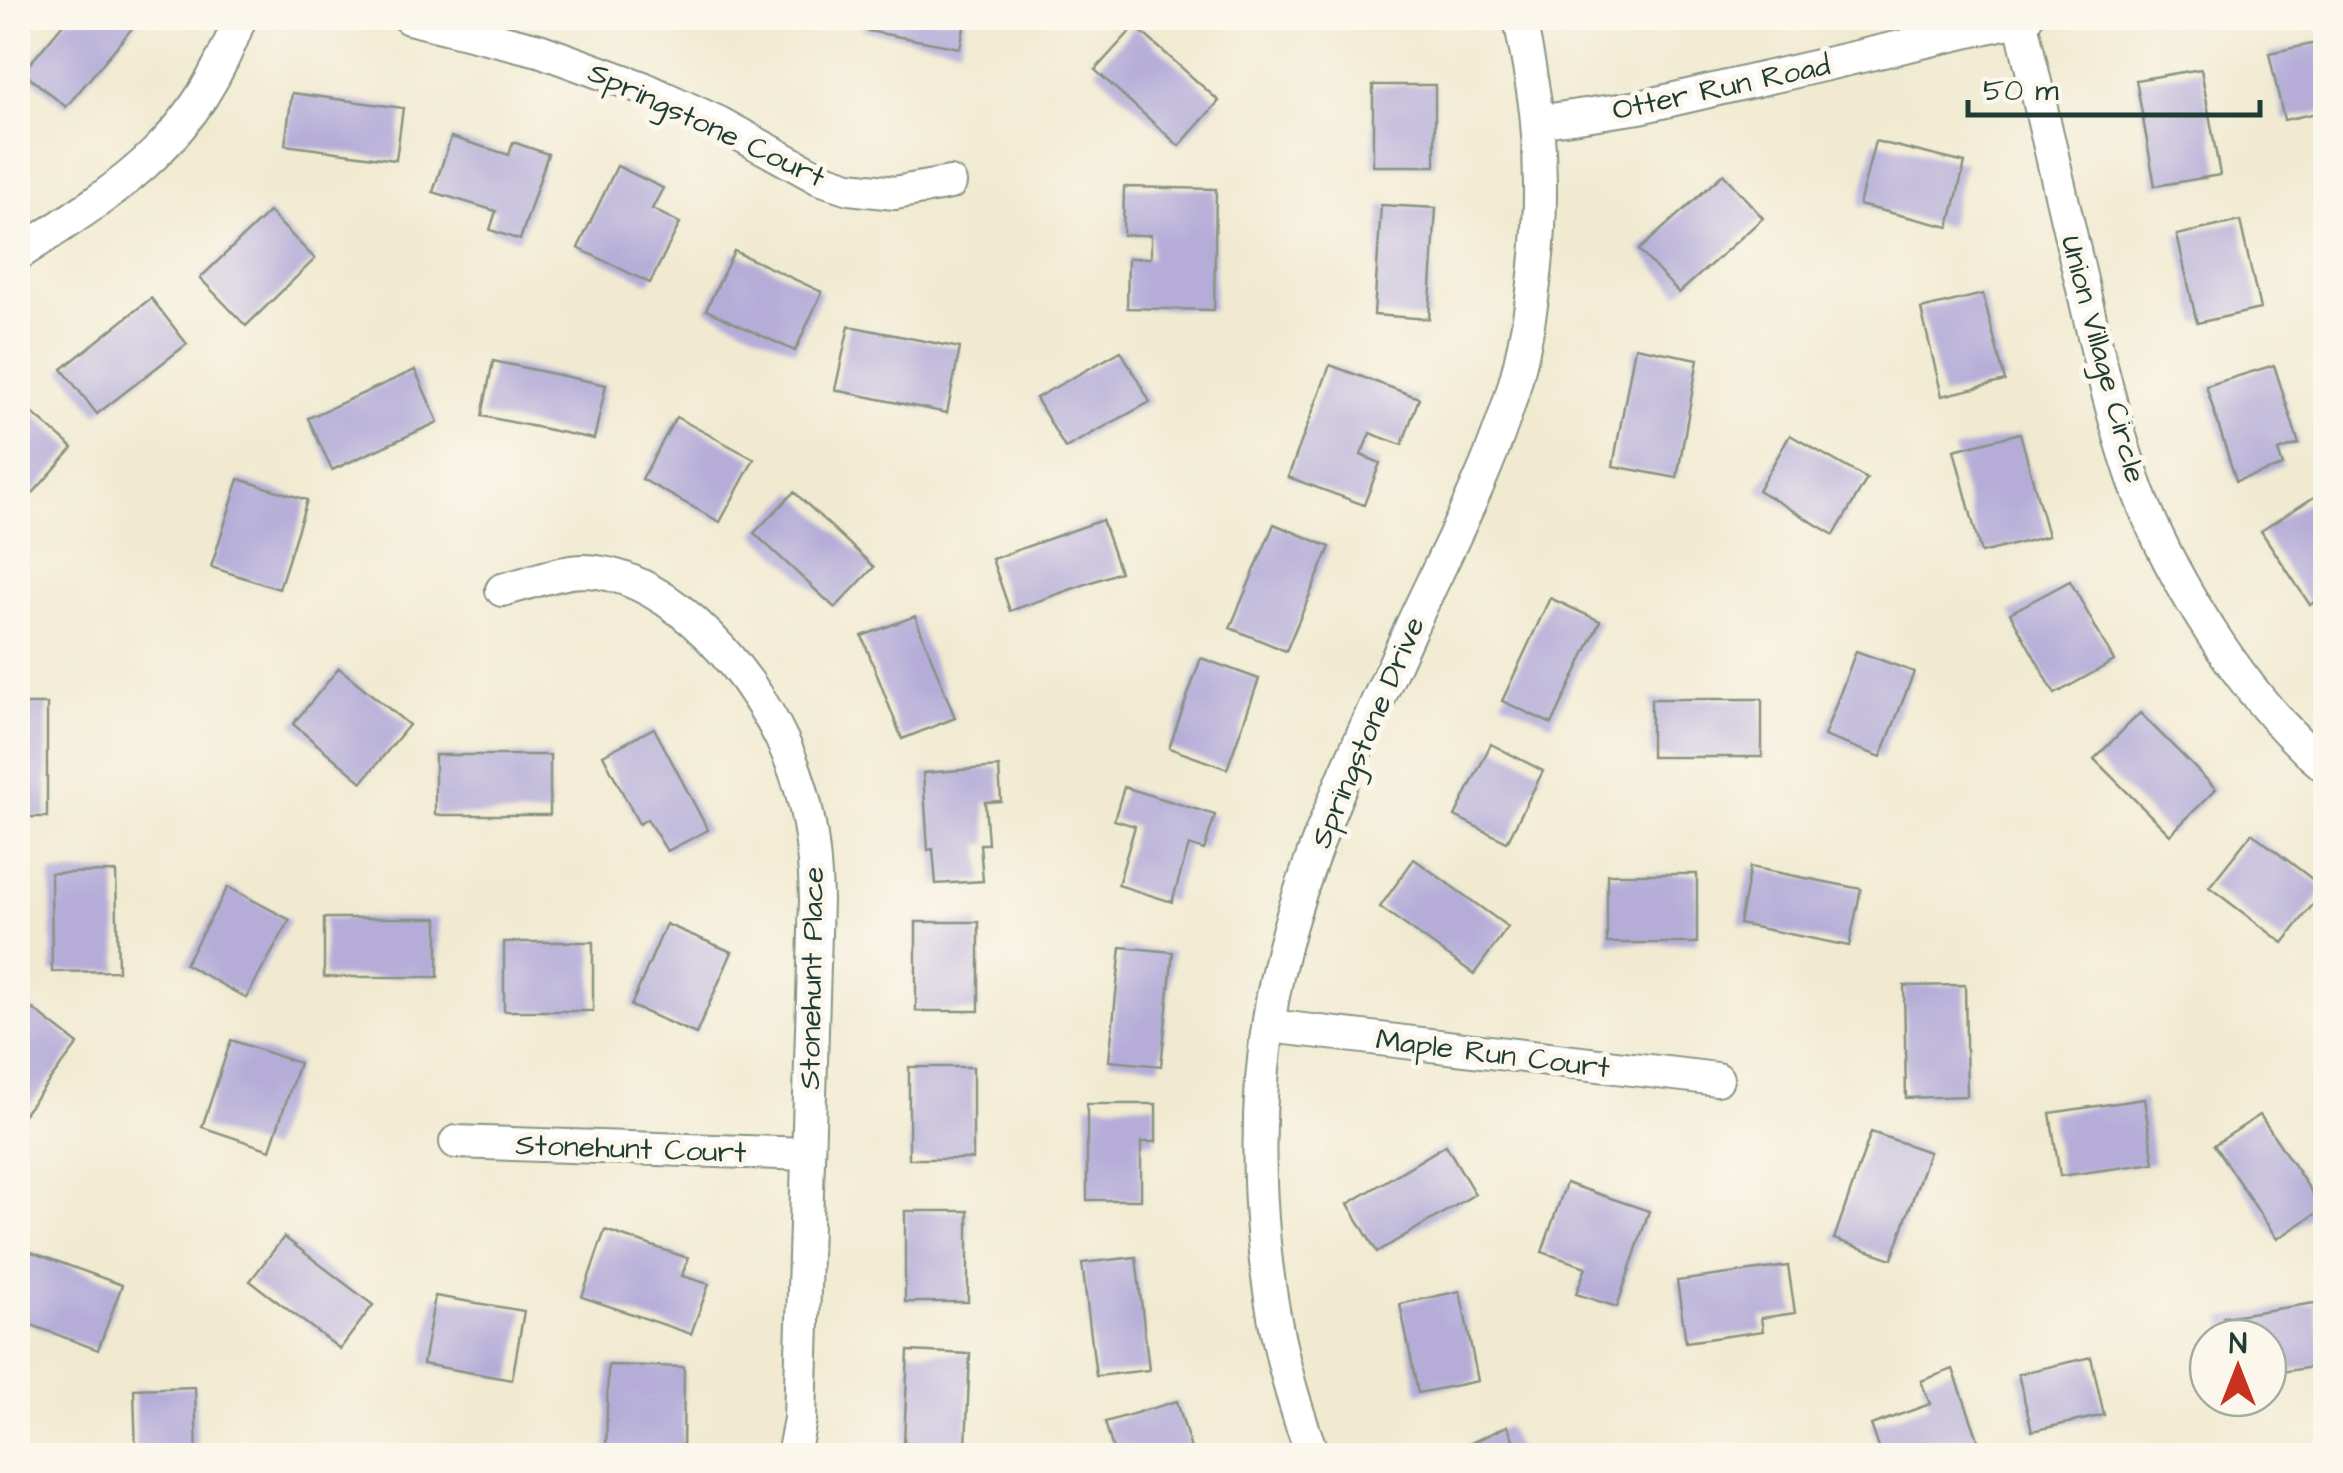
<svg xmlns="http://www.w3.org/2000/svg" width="2343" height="1473" viewBox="0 0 2343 1473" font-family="'Architects Daughter',sans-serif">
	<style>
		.building { fill: #b5add8 }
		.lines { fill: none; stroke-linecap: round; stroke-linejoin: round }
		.minor-casing { stroke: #889482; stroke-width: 36 }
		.minor { stroke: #fff; stroke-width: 32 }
		.labels { text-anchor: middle; stroke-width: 10; stroke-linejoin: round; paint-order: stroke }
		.street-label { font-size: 30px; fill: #1f3d34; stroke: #fbf7ec }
	</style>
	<rect width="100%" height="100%" fill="#fbf7ec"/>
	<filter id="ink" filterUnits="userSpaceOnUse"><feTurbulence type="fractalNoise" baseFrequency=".01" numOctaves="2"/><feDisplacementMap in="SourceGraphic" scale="20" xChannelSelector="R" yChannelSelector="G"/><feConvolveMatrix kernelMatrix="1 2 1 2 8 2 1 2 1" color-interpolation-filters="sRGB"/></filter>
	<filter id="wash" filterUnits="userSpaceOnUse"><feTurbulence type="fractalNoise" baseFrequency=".0048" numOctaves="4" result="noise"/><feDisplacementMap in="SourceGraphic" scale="40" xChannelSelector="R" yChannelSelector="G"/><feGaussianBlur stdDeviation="2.25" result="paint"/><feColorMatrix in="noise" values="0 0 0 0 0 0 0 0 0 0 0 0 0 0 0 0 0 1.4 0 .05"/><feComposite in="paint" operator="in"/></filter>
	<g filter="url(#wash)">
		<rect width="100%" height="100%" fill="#f1ead1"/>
		<g id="blocks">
			<g class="building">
				<polygon points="68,18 135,18 139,20 66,107 23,72"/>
				<polygon points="865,18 966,18 960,48 863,30"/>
				<polygon points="1324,18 1354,18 1354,19 1327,26"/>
				<polygon points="1135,26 1219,101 1179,146 1095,70"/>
				<polygon points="2326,41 2326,111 2284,120 2269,53"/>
				<polygon points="2201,69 2220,175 2155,186 2136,80"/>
				<rect x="1373" y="85" width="62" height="81"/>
				<polygon points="292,93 403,108 396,160 285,145"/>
				<polygon points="451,137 509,155 513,142 548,154 520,240 490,230 496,211 433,192"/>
				<polygon points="1875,141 1965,163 1949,227 1859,205"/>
				<polygon points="617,166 663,188 652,209 680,223 650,283 578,248"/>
				<polygon points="1723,174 1763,218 1679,293 1639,250"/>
				<polygon points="1124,187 1216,189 1214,310 1127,308 1128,258 1151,258 1151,235 1123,235"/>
				<polygon points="1381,205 1436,208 1429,319 1374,315"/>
				<polygon points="269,212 315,259 246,326 200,278"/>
				<polygon points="2240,221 2260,309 2197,323 2177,235"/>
				<polygon points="734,251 822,292 795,351 706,310"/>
				<polygon points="1983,294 2005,381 1942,396 1921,309"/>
				<polygon points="151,298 187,344 97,414 62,369"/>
				<polygon points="849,326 960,348 947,413 835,390"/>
				<polygon points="1635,347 1698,359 1677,478 1613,466"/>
				<polygon points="1121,351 1150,402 1065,448 1036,398"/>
				<polygon points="493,361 606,385 594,439 482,416"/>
				<polygon points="1330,365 1419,398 1402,445 1370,433 1361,455 1380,463 1364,505 1288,477"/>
				<polygon points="2274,365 2299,444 2278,451 2283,466 2236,481 2206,386"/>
				<polygon points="415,370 438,422 332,470 308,418"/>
				<polygon points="23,405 73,448 18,510 18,412"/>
				<polygon points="676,417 754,459 720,522 642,479"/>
				<polygon points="2020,433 2048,536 1981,553 1954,450"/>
				<polygon points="1790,435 1867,479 1834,535 1758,490"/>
				<polygon points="239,479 307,500 279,589 211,567"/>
				<polygon points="794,492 874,567 835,608 754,533"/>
				<polygon points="2322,492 2326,497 2326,595 2310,605 2261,531"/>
				<polygon points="1102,520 1120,572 1010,611 992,559"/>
				<polygon points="1274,524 1330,547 1286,651 1230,628"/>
				<polygon points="2070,581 2114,661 2055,694 2010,613"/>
				<polygon points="1550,598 1600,621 1552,724 1502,701"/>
				<polygon points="915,616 955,718 902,739 862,636"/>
				<polygon points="1856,651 1914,672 1881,757 1824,736"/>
				<polygon points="1201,658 1259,679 1227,769 1169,748"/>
				<polygon points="339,668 409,725 362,782 293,724"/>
				<rect x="1651" y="699" width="111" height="58"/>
				<rect x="18" y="704" width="29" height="113"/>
				<polygon points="2140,713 2216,789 2170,835 2094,759"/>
				<polygon points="654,728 708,830 667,851 647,819 639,824 603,755"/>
				<polygon points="1491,744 1543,771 1507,842 1455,816"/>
				<rect x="435" y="755" width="115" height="60"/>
				<polygon points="999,767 1001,801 985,802 988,844 980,844 983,881 936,884 933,849 928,850 923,773"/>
				<polygon points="1124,787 1215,815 1204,850 1189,845 1172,902 1118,885 1135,826 1114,820"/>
				<polygon points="2252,833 2325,889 2283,943 2209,887"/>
				<polygon points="1414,859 1508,927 1474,974 1380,907"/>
				<polygon points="1750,867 1861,889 1849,946 1739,924"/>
				<polygon points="116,872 118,971 52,972 51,873"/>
				<rect x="1607" y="874" width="90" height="69"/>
				<polygon points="228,887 290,920 246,998 185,964"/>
				<rect x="324" y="918" width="114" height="59"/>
				<rect x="916" y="922" width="63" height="89"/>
				<polygon points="666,924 732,952 696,1034 631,1006"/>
				<rect x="504" y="942" width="89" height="69"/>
				<polygon points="1121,947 1173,952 1161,1066 1109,1061"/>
				<polygon points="1965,985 1967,1096 1906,1098 1904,986"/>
				<polygon points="33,1009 78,1044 18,1121 18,1028"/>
				<polygon points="231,1040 299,1063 270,1150 202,1127"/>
				<rect x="909" y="1067" width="64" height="92"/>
				<polygon points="2144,1099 2154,1163 2060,1176 2050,1113"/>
				<polygon points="1087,1104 1156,1104 1156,1142 1141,1142 1141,1200 1087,1200"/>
				<polygon points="2260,1115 2323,1209 2277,1239 2214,1145"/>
				<polygon points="1871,1132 1929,1152 1892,1259 1834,1239"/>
				<polygon points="1446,1145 1475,1194 1377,1252 1348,1204"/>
				<polygon points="1566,1183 1649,1211 1617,1307 1576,1294 1586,1267 1542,1252"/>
				<rect x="905" y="1211" width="63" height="91"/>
				<polygon points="605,1230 688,1258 682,1276 709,1284 691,1334 582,1297"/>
				<polygon points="284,1237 373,1305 340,1349 250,1281"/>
				<polygon points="31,1252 122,1285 98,1350 18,1320 18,1287"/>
				<polygon points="1136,1257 1149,1370 1096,1376 1082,1263"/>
				<polygon points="1788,1266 1795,1313 1761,1318 1763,1331 1686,1342 1677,1281"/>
				<polygon points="1460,1291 1478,1381 1418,1393 1400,1304"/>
				<polygon points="435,1296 524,1311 512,1380 423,1364"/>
				<polygon points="2315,1303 2325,1365 2268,1374 2268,1338 2226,1338 2223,1317"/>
				<polygon points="908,1351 970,1354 966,1446 904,1443"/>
				<polygon points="2091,1357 2104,1415 2032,1431 2018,1374"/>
				<polygon points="608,1365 684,1367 683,1456 606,1456"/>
				<polygon points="1953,1369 1983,1453 1882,1456 1871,1425 1930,1404 1921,1381"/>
				<polygon points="195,1387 197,1456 136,1456 134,1389"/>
				<polygon points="1177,1401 1193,1456 1115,1456 1105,1422"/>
				<polygon points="1507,1426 1521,1456 1444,1456"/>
			</g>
		</g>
	</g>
	<g filter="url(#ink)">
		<use href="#blocks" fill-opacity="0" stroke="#889482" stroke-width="2.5"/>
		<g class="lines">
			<g class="minor-casing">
				<g id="minor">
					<polyline points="409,18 539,50 643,88 719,123 819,178 849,188 895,193 950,183"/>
					<path d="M2020 18C2039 99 2058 181 2077 263 2094 335 2109 407 2133 477 2167 575 2246 701 2326 767"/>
					<polyline points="1537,122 1640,107 2026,18"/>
					<path d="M18 254C124 185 194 143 240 18"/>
					<path d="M502 590C527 584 559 571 584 571 674 573 759 681 790 758 809 803 815 851 816 900L800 1419 793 1456"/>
					<polyline points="1270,1026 1717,1079"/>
					<polyline points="456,1142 807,1154"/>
					<path d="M1313 1456C1252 1298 1242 1091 1289 928 1319 826 1364 731 1408 634 1449 544 1501 452 1522 355 1538 280 1544 198 1537 122 1534 87 1526 52 1520 18"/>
				</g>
			</g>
			<use href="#minor" class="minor"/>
		</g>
	</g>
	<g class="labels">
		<g class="street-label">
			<text transform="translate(1721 87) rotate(-12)" y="10">Otter Run Road</text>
			<text transform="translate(707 124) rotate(25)" y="10">Springstone Court</text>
			<text transform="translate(2104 359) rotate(75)" y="10">Union Village Circle</text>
			<text transform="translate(1367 732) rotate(-67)" y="10">Springstone Drive</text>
			<text transform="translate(811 978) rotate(-89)" y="10">Stonehunt Place</text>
			<text transform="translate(1493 1053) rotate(7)" y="10">Maple Run Court</text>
			<text transform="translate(631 1148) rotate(2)" y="10">Stonehunt Court</text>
		</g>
	</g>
	<rect width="2343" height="1473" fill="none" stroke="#fbf7ec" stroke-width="60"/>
	<g transform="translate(2238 1368)"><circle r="48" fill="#fbf7ec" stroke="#a3ada2" stroke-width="2.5"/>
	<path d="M0-8L18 38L0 25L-18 38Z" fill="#c8321e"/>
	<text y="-15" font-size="28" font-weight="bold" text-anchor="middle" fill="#1f3d34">N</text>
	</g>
	<path d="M1968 100v15h292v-15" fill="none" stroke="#1f3d34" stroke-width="5"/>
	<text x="1983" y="100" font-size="30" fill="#1f3d34" stroke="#fbf7ec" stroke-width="8" paint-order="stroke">50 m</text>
</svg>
